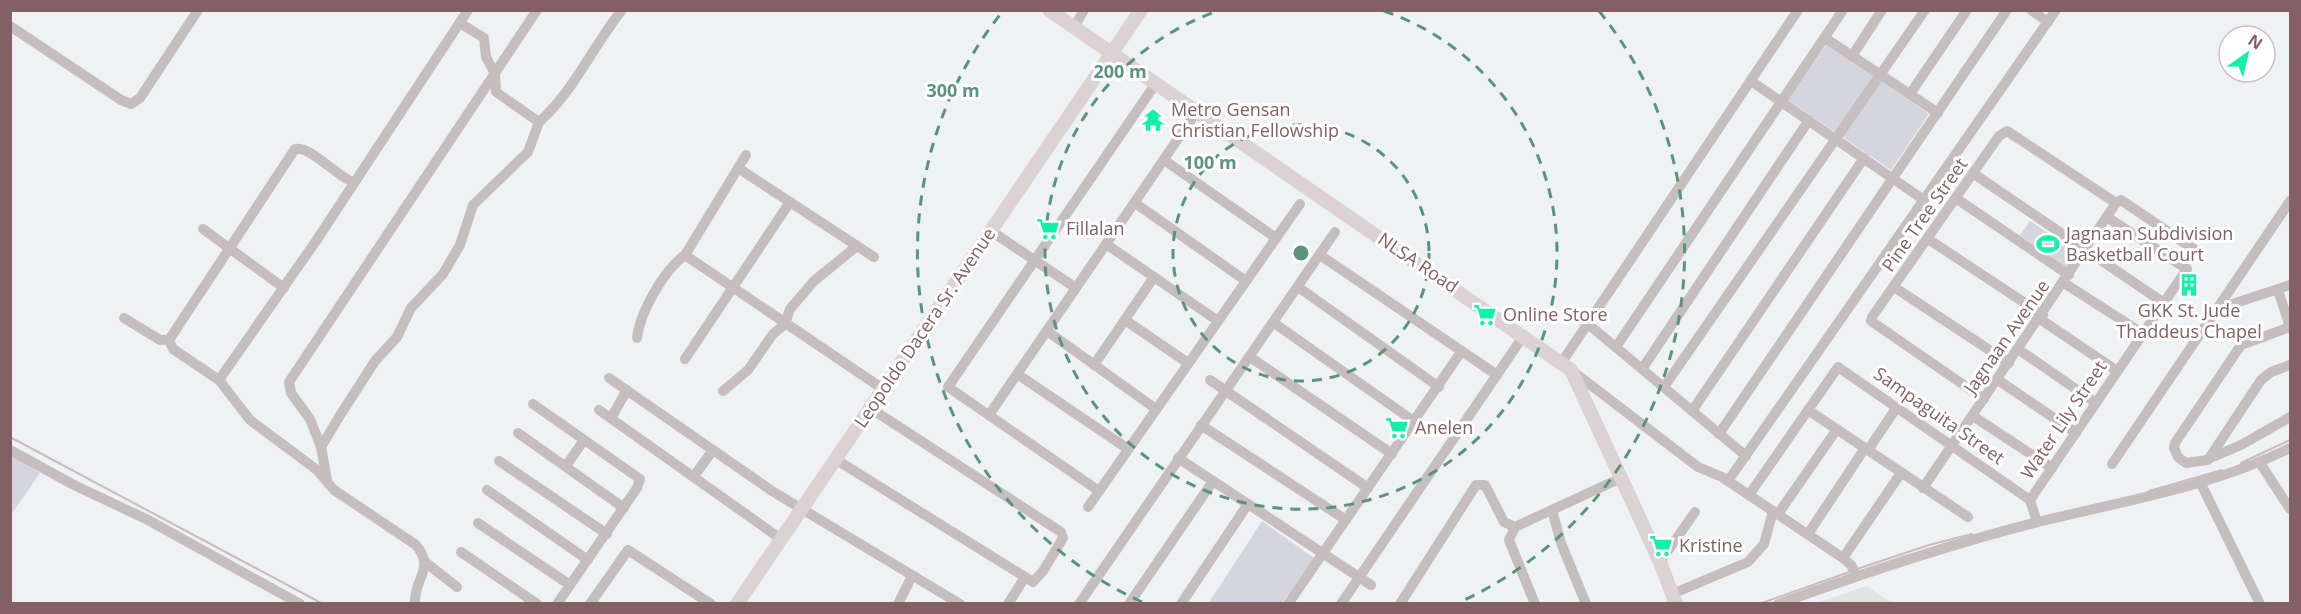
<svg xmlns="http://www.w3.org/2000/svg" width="2301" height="614" viewBox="0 0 2301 614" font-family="'Open Sans',sans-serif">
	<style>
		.built { fill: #e3e3e4 }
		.green { fill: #d5d5e0 }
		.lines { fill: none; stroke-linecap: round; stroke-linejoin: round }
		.stream { stroke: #ccbabf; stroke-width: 2 }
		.minor { stroke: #c6bdbe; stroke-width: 10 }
		.major { stroke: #dcd2d3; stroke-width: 14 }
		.ring { fill: none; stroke: #5b937c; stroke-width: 3; stroke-dasharray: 10 8 }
		.labels { text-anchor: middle; stroke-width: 6; stroke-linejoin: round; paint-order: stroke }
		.poi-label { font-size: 18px; fill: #836064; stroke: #fff; text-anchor: start }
		.street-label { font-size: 18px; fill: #836064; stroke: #fff }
		.centre { fill: #5b937c; stroke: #fff; stroke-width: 3 }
		.ring-label { font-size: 18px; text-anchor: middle; font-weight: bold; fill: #5b937c; stroke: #fff; stroke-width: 6; stroke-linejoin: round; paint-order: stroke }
	</style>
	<rect width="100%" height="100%" fill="#eff2f4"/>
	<polygon class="built" points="1866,586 1892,603 1817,603"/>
	<g class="green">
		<polygon points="1827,44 1929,114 1891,170 1788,100"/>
		<polygon points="2030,221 2077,252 2067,268 2020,235"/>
		<polygon points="11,455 40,473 11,515"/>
		<polygon points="1262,521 1314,558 1282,603 1208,604"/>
	</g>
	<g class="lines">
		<g class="stream">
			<polyline points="10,437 323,604"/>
			<polyline points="2241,463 2290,440"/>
			<polyline points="2149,491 2222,470"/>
			<polyline points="1857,569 1929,545 1972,534"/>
			<polyline points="1759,604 1852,571"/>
		</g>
		<g class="minor">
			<polyline points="2031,10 2048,22"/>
			<polyline points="10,26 121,100 131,104 140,98 198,10"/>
			<polyline points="1074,27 1084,10"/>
			<polyline points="1825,38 1938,113"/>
			<polyline points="1852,56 1882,10"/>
			<polyline points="1751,81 1924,200"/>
			<polyline points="1910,94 1967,10"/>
			<path d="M539 122C574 91 593 46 622 10"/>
			<polyline points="1164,160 1276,238"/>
			<polyline points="738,168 874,257"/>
			<polyline points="1974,174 2164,303"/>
			<path d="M353 182C336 176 311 146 295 149L169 340 173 349 219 380 250 420 317 470 334 490 416 545C436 569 413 579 415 604"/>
			<polyline points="1957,199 2069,275"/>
			<polyline points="1135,203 1246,281"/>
			<polyline points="2116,203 2121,200 2195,250"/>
			<polyline points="203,229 284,288"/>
			<polyline points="991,231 1076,288"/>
			<polyline points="1928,239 2043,315"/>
			<polyline points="1106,244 1218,321"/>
			<polyline points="685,255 883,389"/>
			<polyline points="1320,255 1497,375"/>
			<polyline points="2064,283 2142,333"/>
			<polyline points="1298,287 1439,387"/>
			<polyline points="1894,287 2009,363"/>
			<polyline points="2278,290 2290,327"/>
			<polyline points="2220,308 2290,285"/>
			<polyline points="124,318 160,340 169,340"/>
			<polyline points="2040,319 2117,371"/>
			<polyline points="1125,320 1188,363"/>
			<polyline points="1274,323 1415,422"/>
			<polyline points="1588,324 1746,456"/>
			<polyline points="2290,327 2241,345 2175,443 2174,448 2178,457 2186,463 2208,460 2261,380 2271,372 2290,365"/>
			<polyline points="1047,331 1156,409"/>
			<path d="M637 338C640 312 664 270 685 255L746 155"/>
			<polyline points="1616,347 1843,10"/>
			<polyline points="2018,349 2096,403"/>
			<polyline points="1250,357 1392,454"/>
			<polyline points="685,359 790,202"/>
			<polyline points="1562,362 1798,10"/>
			<polyline points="1094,365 1154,277"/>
			<polyline points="1642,369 1809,120"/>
			<polyline points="1571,370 1698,467 1722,477 1843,558 1851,565 1857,576"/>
			<polyline points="1017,374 1128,449"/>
			<polyline points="609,378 772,491 960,604"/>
			<polyline points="219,380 316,241 468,10"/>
			<polyline points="1210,380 1368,488"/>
			<polyline points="1998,380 2076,433"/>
			<polyline points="1664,387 1925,10"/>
			<polyline points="723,391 748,370 773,334 785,324 790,309 814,281 857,246"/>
			<polyline points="1984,399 1871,321 1872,317 1999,136 2007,131 2116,203"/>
			<polyline points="533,404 640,479 637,488 557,604"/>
			<polyline points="599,410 781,539"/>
			<polyline points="1808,410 1968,517"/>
			<polyline points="1692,411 1864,158"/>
			<polyline points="989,415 1197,111"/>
			<polyline points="1973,416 2052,468"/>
			<polyline points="611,418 627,390"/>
			<polyline points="1201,425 1346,520"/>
			<polyline points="518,433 624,508"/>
			<polyline points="1719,434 2007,10"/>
			<polyline points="321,447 310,419 291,393 289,382 537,10"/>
			<polyline points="10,450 74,485 148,520 300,604"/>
			<polyline points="1868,450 1897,407"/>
			<polyline points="1178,458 1371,585"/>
			<polyline points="835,459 1033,582 1043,571 1063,538 1061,532 870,408"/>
			<polyline points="2208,459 2241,445 2290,417"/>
			<polyline points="499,461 607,534"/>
			<polyline points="2260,463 2290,509"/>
			<polyline points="2112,464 2290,201"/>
			<polyline points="566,466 584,440"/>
			<polyline points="694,476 713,450"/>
			<polyline points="327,480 321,447 339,417 375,361 397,337 411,308 443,274 460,245 473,205 528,152 539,122 496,92 495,74 486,57 484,38 460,23"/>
			<polyline points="1728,481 2056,10"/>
			<polyline points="2200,482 2260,604"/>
			<polyline points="1923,488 2116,203"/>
			<polyline points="487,490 588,560"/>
			<polyline points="1099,491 948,387 1156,83"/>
			<polyline points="1749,495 1838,367 2030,500 2037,522"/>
			<polyline points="2030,500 2187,269 2107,217"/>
			<polyline points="1088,507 1300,204"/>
			<polyline points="1552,510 1561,543 1586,604"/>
			<polyline points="1778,514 1837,429"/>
			<polyline points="478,523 570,585"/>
			<polyline points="1808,534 1865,448"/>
			<polyline points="461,552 537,604"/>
			<polyline points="1843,558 1901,473"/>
			<polyline points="425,562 457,587"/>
			<polyline points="1660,562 1695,512"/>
			<polyline points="1672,594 1748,562 1764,544 1773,511"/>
			<polyline points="590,604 628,550 711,604"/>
			<polyline points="898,604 912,576"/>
			<polyline points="1008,604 1025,577"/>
			<polyline points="1079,604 1335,232"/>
			<polyline points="1129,604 1213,481"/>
			<polyline points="1181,604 1248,504"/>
			<polyline points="1288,604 1461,352"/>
			<polyline points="1341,604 1524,335"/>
			<polyline points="1400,604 1476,485 1485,485 1504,522 1515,527"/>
			<polyline points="1535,604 1509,540 1515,527 1621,478"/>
			<path d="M1778 604C1864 573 1950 544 2038 522 2123 501 2212 487 2290 448"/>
		</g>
		<g class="major">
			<polyline points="1049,10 1571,370 1660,562 1676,604"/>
			<polyline points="737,604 1141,10"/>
		</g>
	</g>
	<g class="ring">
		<circle cx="1301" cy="253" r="128"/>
		<path d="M1384 11A256 256 0 1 1 1218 11"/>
		<path d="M1142 602A384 384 0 0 1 1003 11M1599 11A384 384 0 0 1 1460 602"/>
	</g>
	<defs>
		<g id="temple-bare" transform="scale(1.8)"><path d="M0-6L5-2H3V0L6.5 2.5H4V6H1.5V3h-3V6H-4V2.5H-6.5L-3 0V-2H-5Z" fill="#12f1a9" stroke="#fff" stroke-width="2.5" paint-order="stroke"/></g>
		<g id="supermarket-bare" transform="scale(1.8)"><path d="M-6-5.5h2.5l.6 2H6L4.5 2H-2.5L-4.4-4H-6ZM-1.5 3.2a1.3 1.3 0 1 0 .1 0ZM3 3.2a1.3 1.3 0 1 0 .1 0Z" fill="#12f1a9" stroke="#fff" stroke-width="2.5" paint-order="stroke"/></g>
		<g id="stadium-bare" transform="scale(1.8)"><path d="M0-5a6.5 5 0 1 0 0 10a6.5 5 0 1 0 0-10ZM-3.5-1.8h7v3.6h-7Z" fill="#12f1a9" stroke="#fff" stroke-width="2.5" paint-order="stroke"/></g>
		<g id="building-bare" transform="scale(1.8)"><path d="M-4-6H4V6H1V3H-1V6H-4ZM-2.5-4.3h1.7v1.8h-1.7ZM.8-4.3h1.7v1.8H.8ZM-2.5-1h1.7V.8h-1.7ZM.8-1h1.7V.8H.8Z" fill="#12f1a9" stroke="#fff" stroke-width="2.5" paint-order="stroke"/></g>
	</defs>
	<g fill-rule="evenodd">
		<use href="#temple-bare" x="1153" y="120"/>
		<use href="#supermarket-bare" x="1048" y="229"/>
		<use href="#stadium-bare" x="2048" y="244"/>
		<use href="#building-bare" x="2189" y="285"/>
		<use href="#supermarket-bare" x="1485" y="315"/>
		<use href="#supermarket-bare" x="1397" y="428"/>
		<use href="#supermarket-bare" x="1661" y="546"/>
	</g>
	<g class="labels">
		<g class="poi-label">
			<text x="1171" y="116">Metro Gensan<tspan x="1171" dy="21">Christian Fellowship</tspan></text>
			<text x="1066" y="235">Fillalan</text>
			<text x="2066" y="240">Jagnaan Subdivision<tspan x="2066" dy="21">Basketball Court</tspan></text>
			<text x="2189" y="317" text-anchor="middle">GKK St. Jude<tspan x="2189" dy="21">Thaddeus Chapel</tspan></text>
			<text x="1503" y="321">Online Store</text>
			<text x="1415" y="434">Anelen</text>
			<text x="1679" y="552">Kristine</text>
		</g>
		<g class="street-label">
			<text transform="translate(1925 215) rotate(-55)" y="6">Pine Tree Street</text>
			<text transform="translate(1418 263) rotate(34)" y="6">NLSA Road</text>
			<text transform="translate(925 328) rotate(-56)" y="6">Leopoldo Dacera Sr. Avenue</text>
			<text transform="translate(2007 337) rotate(-55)" y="6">Jagnaan Avenue</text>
			<text transform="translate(1939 416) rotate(35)" y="6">Sampaguita Street</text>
			<text transform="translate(2064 420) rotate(-56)" y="6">Water Lily Street</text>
		</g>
	</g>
	<circle cx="1301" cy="253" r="9" class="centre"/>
	<g class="ring-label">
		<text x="1120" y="78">200 m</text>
		<text x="953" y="97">300 m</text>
		<text x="1210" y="169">100 m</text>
	</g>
	<rect width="2301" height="614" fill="none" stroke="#836064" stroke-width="24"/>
	<g transform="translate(2247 54) rotate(34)"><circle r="28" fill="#ffffff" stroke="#cdbfc1" stroke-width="1.5"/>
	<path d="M0-4.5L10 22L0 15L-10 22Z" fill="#12f1a9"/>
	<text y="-9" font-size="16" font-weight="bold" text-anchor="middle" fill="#836064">N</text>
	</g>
</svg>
